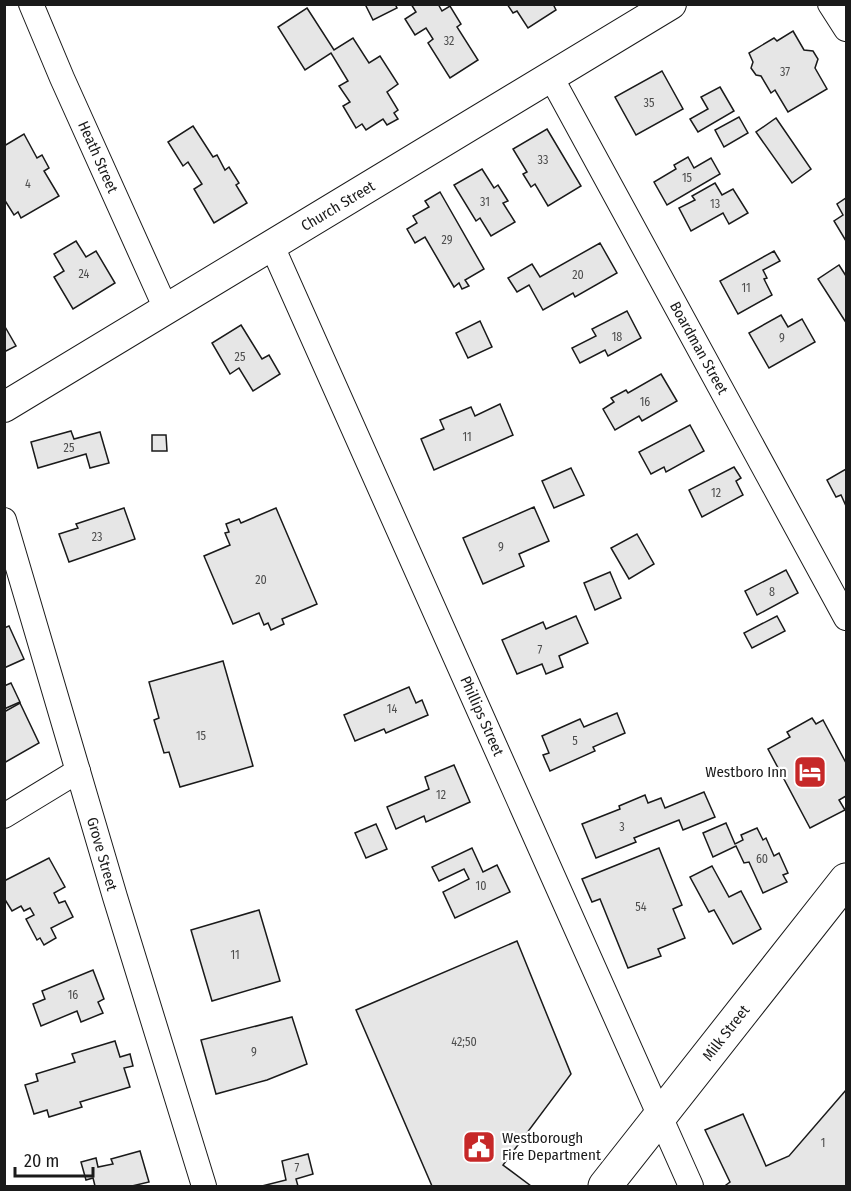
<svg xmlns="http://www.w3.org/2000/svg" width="851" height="1191" viewBox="0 0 851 1191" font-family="'Fira Sans Condensed',sans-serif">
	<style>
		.building { fill: #e6e6e6; stroke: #1a1a1a; stroke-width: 1.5 }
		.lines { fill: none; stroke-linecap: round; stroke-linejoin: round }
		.minor-casing { stroke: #1a1a1a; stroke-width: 26 }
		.tertiary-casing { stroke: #1a1a1a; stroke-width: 32 }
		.secondary-casing { stroke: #1a1a1a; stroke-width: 35 }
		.minor { stroke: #fff; stroke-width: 24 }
		.tertiary { stroke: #fff; stroke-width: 30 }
		.secondary { stroke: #fff; stroke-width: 33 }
		.labels { text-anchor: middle; stroke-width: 4.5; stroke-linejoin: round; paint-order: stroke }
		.number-label { font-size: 12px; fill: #4d4d4d }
		.street-label { font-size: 15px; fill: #1a1a1a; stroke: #fff }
		.poi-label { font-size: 15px; fill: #1a1a1a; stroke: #fff; text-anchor: end }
	</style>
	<rect width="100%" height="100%" fill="#fff"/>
	<g class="building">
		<polygon points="365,4 395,4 397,8 373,20"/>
		<polygon points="411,4 438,4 442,11 450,6 461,24 457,27 478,60 450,78 428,43 433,39 426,28 415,35 405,19 416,12"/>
		<polygon points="507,4 553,4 556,10 528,28 517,11 513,13"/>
		<polygon points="307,8 334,50 353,38 369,63 380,56 398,84 387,92 398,110 394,113 398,119 387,125 383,119 366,130 362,124 356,128 343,106 350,102 339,86 348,81 331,53 305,70 278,27"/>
		<polygon points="793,31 804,50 813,51 818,59 815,68 827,89 788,112 775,90 771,93 761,76 756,75 751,68 753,62 749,53 774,38 777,41"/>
		<polygon points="662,71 683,109 636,135 615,97"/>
		<polygon points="720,87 734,111 698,132 690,119 708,109 701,97"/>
		<polygon points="739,117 748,133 724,147 715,130"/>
		<polygon points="776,118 811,169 792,183 756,132"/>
		<polygon points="193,126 213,157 217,155 225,170 229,167 239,183 236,185 247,203 214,223 194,189 202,184 188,162 183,166 168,142"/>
		<polygon points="547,129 581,186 548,206 535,184 531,187 523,174 527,172 513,149"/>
		<polygon points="24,134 37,158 42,155 49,168 44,171 59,196 21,218 18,212 14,215 4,199 4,146"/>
		<polygon points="688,157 694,168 711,158 720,174 667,205 654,182 676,169 674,165"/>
		<polygon points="482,169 494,188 498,185 508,201 503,203 515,222 491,236 480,218 476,221 454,185"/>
		<polygon points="715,183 722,195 733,189 748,213 729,224 723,213 691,231 679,208 695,200 692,196"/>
		<polygon points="440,192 484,269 465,280 469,286 462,289 459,283 454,287 425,237 415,243 407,229 417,223 413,216 429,207 425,201"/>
		<polygon points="846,198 846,241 834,221 843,215 837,204"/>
		<polygon points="76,241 86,257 96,251 115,283 73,309 54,277 64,271 54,254"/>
		<polygon points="600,243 617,273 575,297 573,293 543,310 529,285 517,292 508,278 532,264 540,277"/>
		<polygon points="774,251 780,261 763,270 767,278 764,279 772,295 738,314 720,281"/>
		<polygon points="839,265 846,276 846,320 845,321 818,279"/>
		<polygon points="627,311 641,338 608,356 605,350 580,363 572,348 596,336 592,329"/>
		<polygon points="781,315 788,327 802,319 815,342 769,368 749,333"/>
		<polygon points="480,321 492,347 468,358 456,333"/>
		<polygon points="4,325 16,346 4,352"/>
		<polygon points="241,325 262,359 269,355 280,374 253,391 239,368 230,374 212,343"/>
		<polygon points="661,374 677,401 642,421 639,416 615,430 603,409 614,402 611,398 626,390 628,393"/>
		<polygon points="500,404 513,435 434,470 421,439 444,429 440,420 471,407 475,416"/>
		<polygon points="690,425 704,451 666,472 664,467 651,474 639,452"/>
		<polygon points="71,431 74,439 100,432 109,463 90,468 86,454 38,468 31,442"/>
		<polygon points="152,435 166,435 167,451 152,451"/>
		<polygon points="734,467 741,478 736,481 743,495 702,517 689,490"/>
		<polygon points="571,468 584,495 554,508 542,481"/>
		<polygon points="846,469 846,506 841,495 836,497 827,480"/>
		<polygon points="534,507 549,541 519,554 524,566 483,584 463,538"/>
		<polygon points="124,508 135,539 69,562 59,534 78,528 76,524"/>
		<polygon points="276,508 317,604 282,619 284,624 271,630 268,623 264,625 259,613 233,624 204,556 230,545 225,533 229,532 226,524 239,519 241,523"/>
		<polygon points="637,534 654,564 629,579 611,548"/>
		<polygon points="786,570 798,593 757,615 745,591"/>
		<polygon points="610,572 621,598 595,610 584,583"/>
		<polygon points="576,616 588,643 559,656 563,667 546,674 542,664 517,674 502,640 543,622 546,629"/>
		<polygon points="777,616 785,631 752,648 744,633"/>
		<polygon points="9,626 24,659 4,668 4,628"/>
		<polygon points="223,661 253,766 180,787 169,752 164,753 154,720 159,718 149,682"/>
		<polygon points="11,683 20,702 4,709 4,686"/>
		<polygon points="409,687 416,703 422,700 428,715 386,733 384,729 355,741 344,715"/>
		<polygon points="20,703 39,743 4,763 4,712"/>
		<polygon points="617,713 625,733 593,747 595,751 550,771 543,755 549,753 542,736 580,719 584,727"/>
		<polygon points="812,718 816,724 823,720 846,763 846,796 839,800 845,810 810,828 768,749 790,737 787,732"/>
		<polygon points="454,765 470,802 426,822 424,816 396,829 387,807 429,789 425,777"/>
		<polygon points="704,792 715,817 683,830 679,820 634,838 636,842 596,858 582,824 620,809 619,806 645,795 648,803 661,798 665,808"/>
		<polygon points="726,823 735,844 743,840 741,835 757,828 763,840 766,838 774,856 779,853 788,873 783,875 787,882 763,893 749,862 744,863 736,846 713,857 703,833"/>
		<polygon points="376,824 387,849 366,858 355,833"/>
		<polygon points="472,848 483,872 497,865 510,892 455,918 443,892 469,879 464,869 439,881 432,867"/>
		<polygon points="659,848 682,905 673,909 685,938 658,949 661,956 628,968 600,899 592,902 582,879"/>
		<polygon points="49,858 65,887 54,893 59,903 65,901 73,917 51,928 56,938 44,945 40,938 37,940 26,919 34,915 30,908 24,911 21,906 12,911 4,898 4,881"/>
		<polygon points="712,866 729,897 741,891 761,929 733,944 714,910 709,912 690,877"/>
		<polygon points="259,910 280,981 212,1001 191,930"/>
		<polygon points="517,941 571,1074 503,1165 531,1186 432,1186 356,1010"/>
		<polygon points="93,970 104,999 98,1002 103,1013 81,1022 77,1011 41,1026 33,1004 45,999 42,991"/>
		<polygon points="292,1017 307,1064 267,1080 216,1094 201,1040"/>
		<polygon points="115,1041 120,1057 130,1054 133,1066 124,1068 130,1087 80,1102 82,1107 49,1117 47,1110 34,1114 25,1085 38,1081 36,1074 75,1062 72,1054"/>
		<polygon points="846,1090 846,1186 727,1186 726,1185 730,1182 705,1130 743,1114 766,1166 789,1156"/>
		<polygon points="140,1151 149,1182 132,1186 95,1186 93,1178 86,1180 81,1162 96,1158 98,1167 113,1164 111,1159"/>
		<polygon points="308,1154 313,1174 296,1179 298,1186 262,1186 286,1180 282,1161"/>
	</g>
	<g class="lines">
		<g class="minor-casing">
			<g id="minor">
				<polyline points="31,4 62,78 166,309"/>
				<polyline points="830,4 846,29"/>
				<polyline points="551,77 846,618"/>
				<polyline points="272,246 691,1186"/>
				<polyline points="4,520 115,897 204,1186"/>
				<polyline points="4,816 78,771"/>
			</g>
		</g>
		<g class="tertiary-casing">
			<polyline id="tertiary" points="4,407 671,4"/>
		</g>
		<g class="secondary-casing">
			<polyline id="secondary" points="605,1186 846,880"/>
		</g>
		<use href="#minor" class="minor"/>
		<use href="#tertiary" class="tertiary"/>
		<use href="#secondary" class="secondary"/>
	</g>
	<defs>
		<g id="hotel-square" transform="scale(1.725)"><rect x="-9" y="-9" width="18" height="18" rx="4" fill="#c62828" stroke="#fff"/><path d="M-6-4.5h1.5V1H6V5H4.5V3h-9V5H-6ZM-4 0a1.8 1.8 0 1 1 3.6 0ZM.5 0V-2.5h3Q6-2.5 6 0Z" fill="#fff"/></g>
		<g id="civic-square" transform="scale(1.725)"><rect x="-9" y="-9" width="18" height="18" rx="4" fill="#c62828" stroke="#fff"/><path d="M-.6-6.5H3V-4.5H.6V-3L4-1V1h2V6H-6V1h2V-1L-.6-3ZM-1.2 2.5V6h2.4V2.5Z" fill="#fff"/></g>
	</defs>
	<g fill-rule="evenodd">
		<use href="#hotel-square" x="810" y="772"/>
		<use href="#civic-square" x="479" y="1147"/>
	</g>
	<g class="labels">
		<g class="number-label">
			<text x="449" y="45">32</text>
			<text x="785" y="76">37</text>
			<text x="649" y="107">35</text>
			<text x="543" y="164">33</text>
			<text x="687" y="182">15</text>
			<text x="28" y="188">4</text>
			<text x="485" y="206">31</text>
			<text x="715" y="208">13</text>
			<text x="447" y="244">29</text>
			<text x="84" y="278">24</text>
			<text x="578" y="279">20</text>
			<text x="746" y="292">11</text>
			<text x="617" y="341">18</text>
			<text x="782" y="342">9</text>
			<text x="240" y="361">25</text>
			<text x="645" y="406">16</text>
			<text x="467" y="441">11</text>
			<text x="69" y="452">25</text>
			<text x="716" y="497">12</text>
			<text x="97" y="541">23</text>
			<text x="501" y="551">9</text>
			<text x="261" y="584">20</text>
			<text x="772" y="596">8</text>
			<text x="540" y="654">7</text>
			<text x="392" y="713">14</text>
			<text x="201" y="740">15</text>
			<text x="575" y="745">5</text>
			<text x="441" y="799">12</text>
			<text x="622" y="831">3</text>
			<text x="762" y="863">60</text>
			<text x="481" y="890">10</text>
			<text x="641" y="911">54</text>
			<text x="235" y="959">11</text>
			<text x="73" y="999">16</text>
			<text x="464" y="1046">42;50</text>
			<text x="254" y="1056">9</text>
			<text x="823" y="1147">1</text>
			<text x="297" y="1172">7</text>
		</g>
		<g class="street-label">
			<text transform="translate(98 157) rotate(66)" y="5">Heath Street</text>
			<text transform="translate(338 206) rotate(-31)" y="5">Church Street</text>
			<text transform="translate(699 348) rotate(61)" y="5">Boardman Street</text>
			<text transform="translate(482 716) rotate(66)" y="5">Phillips Street</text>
			<text transform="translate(102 854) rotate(74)" y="5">Grove Street</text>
			<text transform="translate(726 1033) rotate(-52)" y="5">Milk Street</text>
		</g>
		<g class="poi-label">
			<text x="787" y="777">Westboro Inn</text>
			<text x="502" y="1143" text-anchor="start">Westborough<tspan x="502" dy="17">Fire Department</tspan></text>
		</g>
	</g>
	<rect width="851" height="1191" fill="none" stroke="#1a1a1a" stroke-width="12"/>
	<path d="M15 1167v9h78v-9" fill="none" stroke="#1a1a1a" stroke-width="3"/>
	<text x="24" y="1167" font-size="18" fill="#1a1a1a" stroke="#ffffff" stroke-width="4.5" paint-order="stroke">20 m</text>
</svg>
